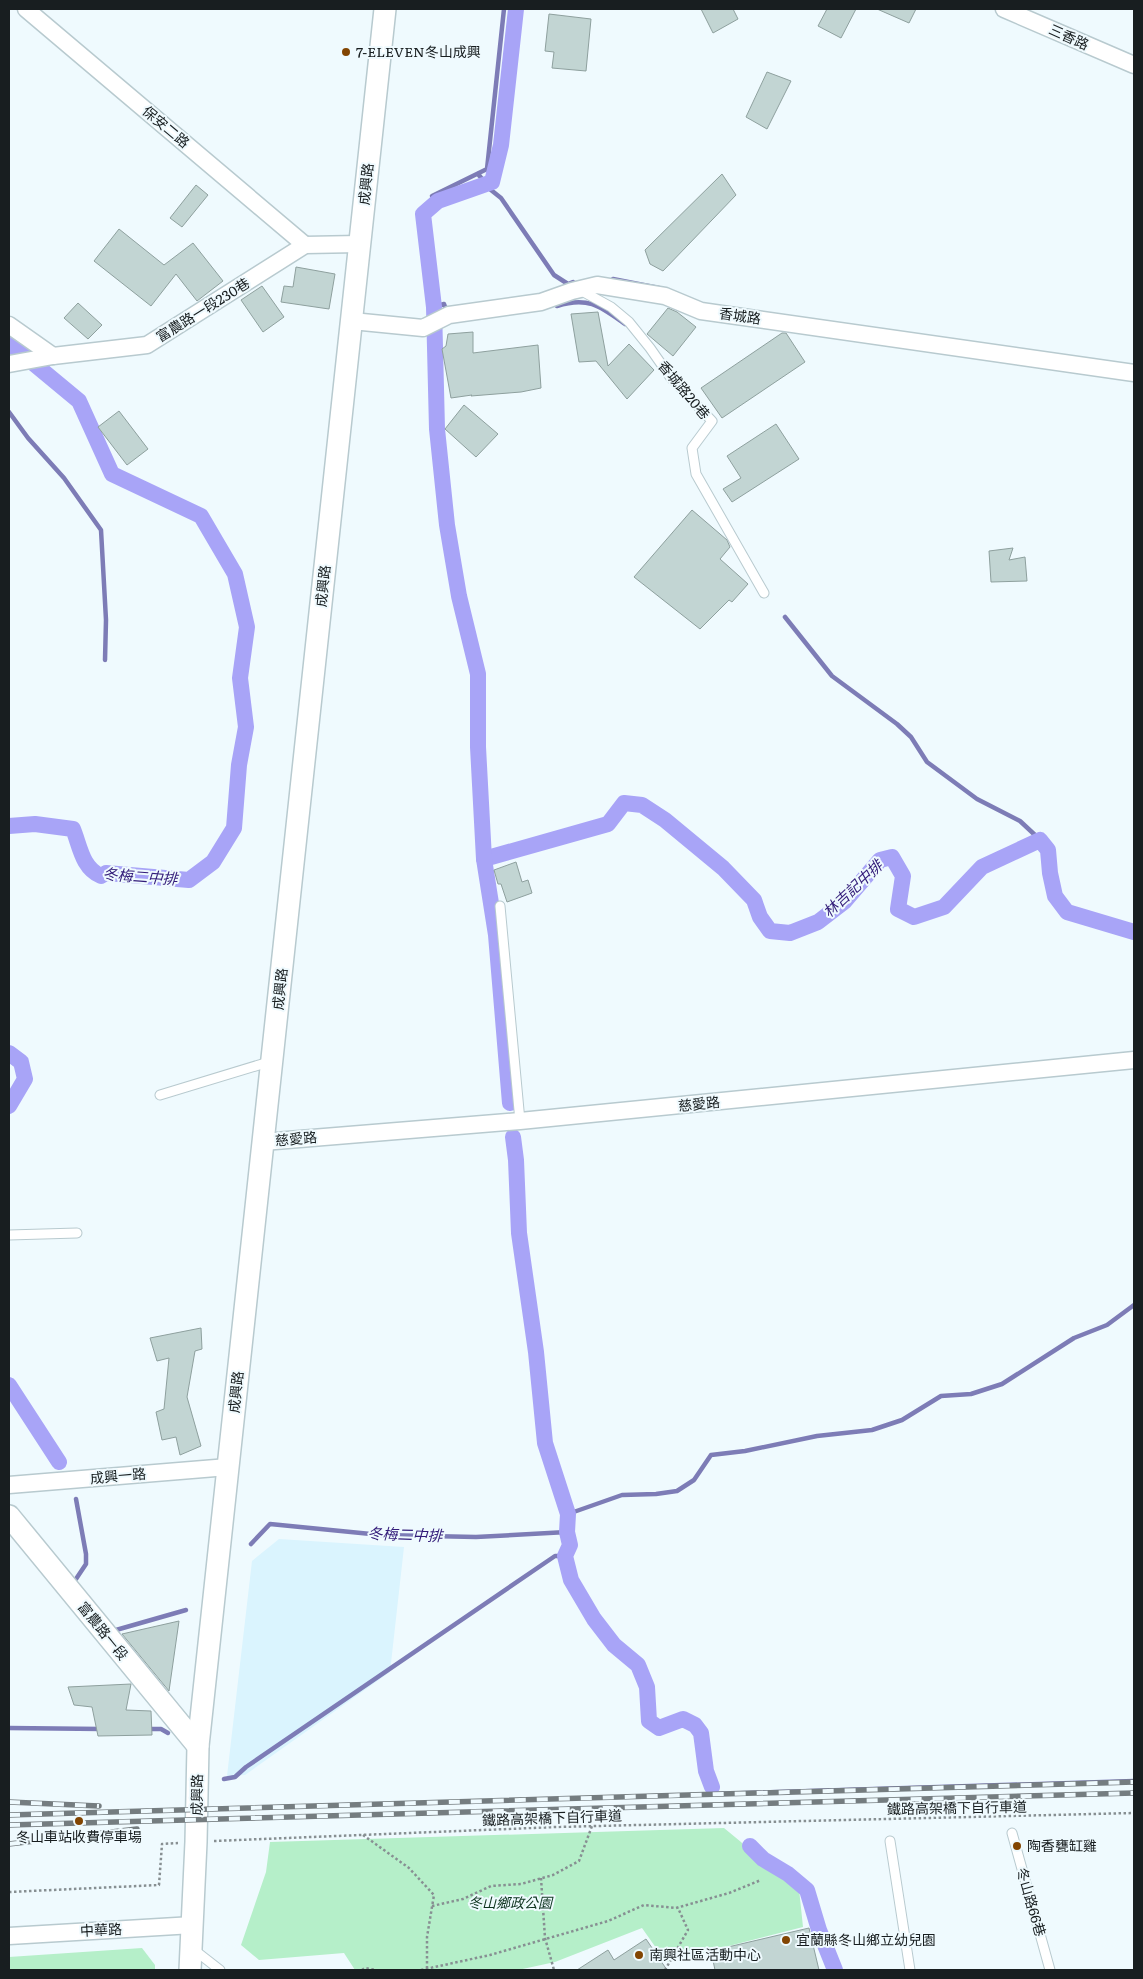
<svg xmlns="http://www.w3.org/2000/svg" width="1143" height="1979" viewBox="0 0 1143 1979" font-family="Literata,'Noto Sans TC',serif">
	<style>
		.built { fill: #daf4fe }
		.green { fill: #b5efc9 }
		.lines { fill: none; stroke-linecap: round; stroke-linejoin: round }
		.stream { stroke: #7d7cb6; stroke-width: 4.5 }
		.canal { stroke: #a8a4f7; stroke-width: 16 }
		.building { fill: #c2d5d3; stroke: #8ea09e }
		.service-casing { stroke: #b8cacf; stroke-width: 11 }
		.minor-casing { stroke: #b8cacf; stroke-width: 19 }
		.tertiary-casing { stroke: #b8cacf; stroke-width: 24 }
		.path { stroke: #878f92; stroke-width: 2.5; stroke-dasharray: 2.5 2.5; stroke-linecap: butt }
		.service { stroke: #fff; stroke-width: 9 }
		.minor { stroke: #fff; stroke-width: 16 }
		.tertiary { stroke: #fff; stroke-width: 21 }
		.rail-casing { stroke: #757d80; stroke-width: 5.5 }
		.rail { stroke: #effafe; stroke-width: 4; stroke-dasharray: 11; stroke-linecap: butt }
		.poi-dot { fill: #824502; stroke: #effafe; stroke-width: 2 }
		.labels { text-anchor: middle; stroke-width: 4; stroke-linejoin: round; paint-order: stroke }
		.street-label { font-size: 14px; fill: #181e20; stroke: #effafe }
		.poi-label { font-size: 14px; fill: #181e20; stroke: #effafe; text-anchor: start }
		.park-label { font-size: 14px; font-style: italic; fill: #0d341f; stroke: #effafe }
		.water-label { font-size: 15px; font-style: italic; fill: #321b79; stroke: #effafe }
	</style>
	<rect width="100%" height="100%" fill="#effafe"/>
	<polygon class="built" points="279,1539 404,1547 390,1672 245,1775 227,1776 252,1561"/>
	<g class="green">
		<polygon points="724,1828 741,1842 759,1861 799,1889 803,1927 666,1962 642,1928 555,1962 518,1970 355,1970 344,1953 259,1960 241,1945 266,1872 270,1842"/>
		<polygon points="142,1948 155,1965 155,1970 9,1970 9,1957"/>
	</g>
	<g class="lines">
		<g class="stream">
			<polyline points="478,174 491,190 501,198 554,275 568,284 573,282"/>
			<polyline points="432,196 487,169 504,9"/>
			<polyline points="613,279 659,288"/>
			<path d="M557 306C588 296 600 306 625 324"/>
			<polyline points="434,307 444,304 446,309"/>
			<polyline points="9,412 28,438 64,478 101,530 106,620 105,660"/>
			<polyline points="785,617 832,676 897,724 911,737 927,762 977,799 1020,821 1035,835"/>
			<polyline points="76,1499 86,1554 86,1564 76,1579"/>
			<polyline points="568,1514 622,1495 656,1494 677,1491 694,1480 711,1455 745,1451 817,1436 872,1430 902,1420 941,1396 971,1394 1002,1384 1074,1338 1107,1325 1134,1305"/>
			<polyline points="251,1544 270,1524 381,1535 476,1537 567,1532"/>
			<polyline points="116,1630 186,1610"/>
			<polyline points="9,1728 102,1729"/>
			<polyline points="148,1729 161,1729 168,1733"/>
			<polyline points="224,1779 235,1777 246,1767 555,1556 565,1556"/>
			<polyline points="717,1794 1134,1781"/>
		</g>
		<g class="canal">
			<path d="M9 343 79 401 112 474 201 516 235 574 247 627 240 678 246 727 239 765 234 828 213 862 189 880 106 873 101 876C82 868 80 846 73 829L35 824 9 826"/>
			<polyline points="484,859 608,824 624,803 642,805 665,820 723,868 754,900 760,917 770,931 790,933 818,922 844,902 880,860 892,857 903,876 898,909 914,917 944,907 982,867 1040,840 1048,850 1050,873 1055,896 1067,912 1134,932"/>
			<polyline points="9,1053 21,1062 25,1079 9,1106"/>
			<polyline points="510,1103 496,935 484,859 478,747 478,674 459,596 447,525 437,429 434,307 423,214 438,201 492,182 501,145 516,9"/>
			<polyline points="513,1137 516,1160 519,1233 536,1352 545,1443 568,1514 567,1532 570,1545 565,1556 571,1580 594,1619 614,1645 638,1665 647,1687 649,1721 659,1728 683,1719 695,1725 701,1733 706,1771 712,1787"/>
			<polyline points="9,1385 59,1462"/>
			<polyline points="750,1846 763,1859 788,1874 807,1890 819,1930 835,1970"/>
		</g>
	</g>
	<g class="building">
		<polygon points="701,9 733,9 738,19 713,33"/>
		<polygon points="827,9 856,9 841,38 818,26"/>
		<polygon points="877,9 916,9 909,23"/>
		<polygon points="549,14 591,19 586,71 552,68 554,52 545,51"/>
		<polygon points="767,72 791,81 767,129 746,117"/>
		<polygon points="722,174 736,195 663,271 650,264 645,250"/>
		<polygon points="196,185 208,195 182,227 170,218"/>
		<polygon points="119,229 164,265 193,243 223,281 197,301 176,274 151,306 94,261"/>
		<polygon points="296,267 335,274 329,309 281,302 284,286 293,287"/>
		<polygon points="262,286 284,317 263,332 241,300"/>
		<polygon points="78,303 102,325 88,339 64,318"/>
		<polygon points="668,308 677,312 696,327 673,356 647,334"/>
		<polygon points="598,312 608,366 629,344 654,370 627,399 596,361 579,362 571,314"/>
		<polygon points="473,332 473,353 538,345 541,388 521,392 471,396 472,395 451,398 442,349 446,346 448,334"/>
		<polygon points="782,333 786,333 805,362 722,418 701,388"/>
		<polygon points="464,405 498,434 476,457 445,429"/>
		<polygon points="119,411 148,449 127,465 98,427"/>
		<polygon points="776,424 799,459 732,502 723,489 741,478 727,456"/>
		<polygon points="692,510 727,540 730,547 720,559 748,584 732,602 729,600 700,629 634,577"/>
		<polygon points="1013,548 1009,560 1025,557 1027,581 991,582 989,551"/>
		<polygon points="516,862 522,882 528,880 532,893 507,902 501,884 498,884 494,870"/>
		<polygon points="201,1328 202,1349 195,1351 187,1397 201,1446 180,1455 176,1437 162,1440 156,1412 164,1409 169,1358 157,1361 150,1338"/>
		<polygon points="179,1621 169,1691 122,1634"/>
		<polygon points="131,1684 126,1710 151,1711 152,1735 98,1736 92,1707 74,1705 68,1687"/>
		<polygon points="809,1928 819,1970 715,1970 711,1951"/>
		<polygon points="646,1939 667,1970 577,1970 608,1950 614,1960"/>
	</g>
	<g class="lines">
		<g class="service-casing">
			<g id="service">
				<polyline points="580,290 611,307 629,322 650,348 671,378 712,421 692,448 696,474 764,593"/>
				<polyline points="500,906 520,1121"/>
				<polyline points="160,1095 272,1061"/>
				<polyline points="9,1235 77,1233"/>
				<polyline points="1012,1833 1050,1970"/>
				<polyline points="890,1841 910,1970"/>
				<polyline points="193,1949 220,1970"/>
			</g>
		</g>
		<g class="minor-casing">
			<g id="minor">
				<polyline points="26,9 305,245"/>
				<polyline points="1004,9 1134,65"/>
				<polyline points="352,321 423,328 449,315 541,302 572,291 597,285 665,296 701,311 1134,373"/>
				<polyline points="9,325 53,356"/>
				<polyline points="9,364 53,356 147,345 305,245 359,244"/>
				<polyline points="263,1142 520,1121 1134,1060"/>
				<polyline points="9,1485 228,1467"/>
				<polyline points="9,1936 193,1925"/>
			</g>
		</g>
		<g class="tertiary-casing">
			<g id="tertiary">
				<polyline points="9,1516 198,1746"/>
				<polyline points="190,1970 196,1842 198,1746 385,9"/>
			</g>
		</g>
		<g class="path">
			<polyline points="363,1835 409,1868 434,1895 427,1937 427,1969"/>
			<polyline points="214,1841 556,1827 1134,1813"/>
			<polyline points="541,1878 545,1938 554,1970"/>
			<polyline points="9,1892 159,1885 162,1844 178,1843"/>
			<polyline points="432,1906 463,1899 491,1886 521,1884 553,1875 579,1861 592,1826"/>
			<polyline points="362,1970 365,1968 376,1970"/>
			<polyline points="421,1970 490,1955 608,1921 644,1905 676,1908 729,1893 761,1880"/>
			<polyline points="665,1970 688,1930 678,1908"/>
		</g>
		<use href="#service" class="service"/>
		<use href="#minor" class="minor"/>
		<use href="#tertiary" class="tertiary"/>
		<g class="rail-casing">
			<g id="rail">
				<polyline points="9,1802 99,1806"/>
				<polyline points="9,1815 1134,1782"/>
				<polyline points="9,1825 1134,1793"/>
				<polyline points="9,1844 137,1829"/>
			</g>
		</g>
		<use href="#rail" class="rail"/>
	</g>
	<g class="poi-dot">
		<circle cx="346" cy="52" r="5"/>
		<circle cx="79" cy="1821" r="5"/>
		<circle cx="1017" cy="1846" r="5"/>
		<circle cx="786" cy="1940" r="5"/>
		<circle cx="639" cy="1955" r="5"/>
	</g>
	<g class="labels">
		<g class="street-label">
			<text transform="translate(1069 37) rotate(24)" y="5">三香路</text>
			<text transform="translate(166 127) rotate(40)" y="5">保安二路</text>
			<text transform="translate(366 184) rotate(-84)" y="5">成興路</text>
			<text transform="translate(203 310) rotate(-32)" y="5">富農路一段230巷</text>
			<text transform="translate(740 316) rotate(8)" y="5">香城路</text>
			<text transform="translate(684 390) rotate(50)" y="5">香城路20巷</text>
			<text transform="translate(323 586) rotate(-84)" y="5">成興路</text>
			<text transform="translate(280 989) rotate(-84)" y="5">成興路</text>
			<text transform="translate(699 1104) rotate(-6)" y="5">慈愛路</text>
			<text transform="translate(296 1139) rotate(-5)" y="5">慈愛路</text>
			<text transform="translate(236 1392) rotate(-84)" y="5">成興路</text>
			<text transform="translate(118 1476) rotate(-5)" y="5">成興一路</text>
			<text transform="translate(103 1631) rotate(51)" y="5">富農路一段</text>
			<text transform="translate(197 1795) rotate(-89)" y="5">成興路</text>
			<text transform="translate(957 1808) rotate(-1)" y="5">鐵路高架橋下自行車道</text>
			<text transform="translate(552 1818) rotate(-2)" y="5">鐵路高架橋下自行車道</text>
			<text transform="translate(1031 1902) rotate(74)" y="5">冬山路66巷</text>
			<text transform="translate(101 1930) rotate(-3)" y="5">中華路</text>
		</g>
		<g class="poi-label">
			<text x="356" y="57">7-ELEVEN冬山成興</text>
			<text x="79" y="1842" text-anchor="middle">冬山車站收費停車場</text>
			<text x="1027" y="1851">陶香甕缸雞</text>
			<text x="796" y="1945">宜蘭縣冬山鄉立幼兒園</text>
			<text x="649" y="1960">南興社區活動中心</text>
		</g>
		<g class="park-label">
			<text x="510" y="1908">冬山鄉政公園</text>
		</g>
		<g class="water-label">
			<text transform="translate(140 877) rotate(4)" y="5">冬梅二中排</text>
			<text transform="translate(853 889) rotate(-43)" y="5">林吉記中排</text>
			<text transform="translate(405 1535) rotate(2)" y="5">冬梅二中排</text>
		</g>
	</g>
	<rect width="1143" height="1979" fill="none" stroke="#181e20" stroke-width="20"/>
</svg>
